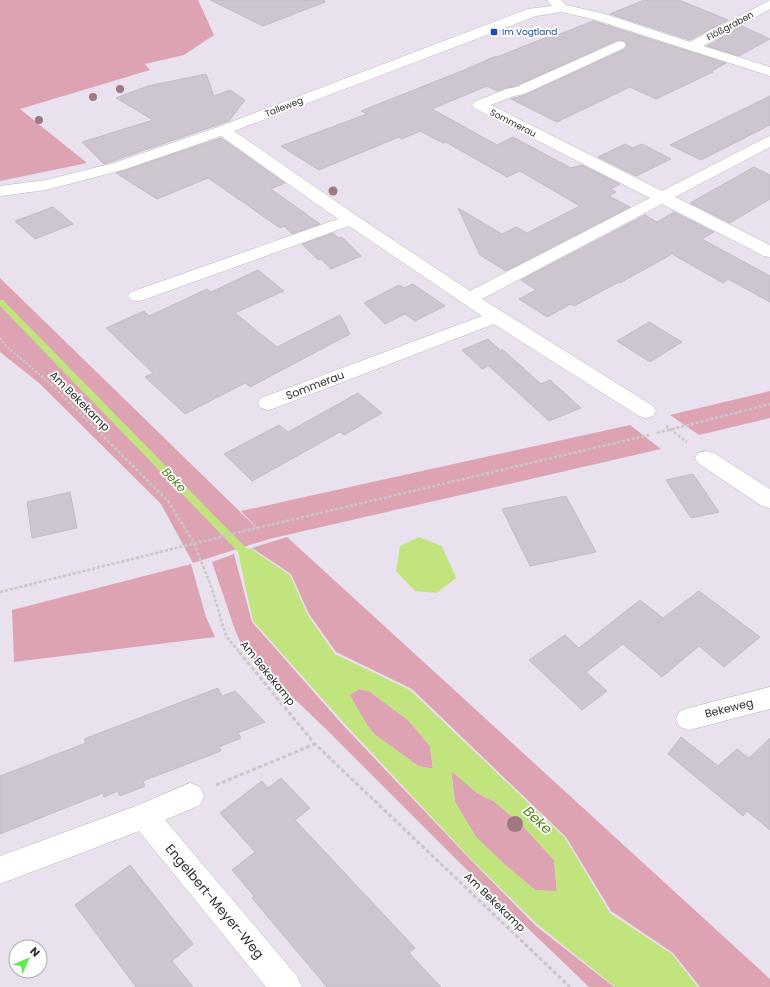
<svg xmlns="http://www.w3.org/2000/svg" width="770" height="987" viewBox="0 0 770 987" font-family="Poppins,sans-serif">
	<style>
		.green { fill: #dea3b3 }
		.water { fill: #c2e47f; fill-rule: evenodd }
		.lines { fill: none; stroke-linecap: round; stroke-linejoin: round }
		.stream { fill: #c2e47f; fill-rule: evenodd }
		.building { fill: #cdc5d0; stroke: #c5bbc9 }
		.minor-casing { stroke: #b6bfb4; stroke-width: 1 }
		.path-far2 { stroke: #c8c8c8; stroke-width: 2; stroke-dasharray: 2.5 1.5; stroke-linecap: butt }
		.path-far1 { stroke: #c8c8c8; stroke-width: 2.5; stroke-dasharray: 3 2; stroke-linecap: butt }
		.path { stroke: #c8c8c8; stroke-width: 3; stroke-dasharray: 4 2.5; stroke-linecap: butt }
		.minor { fill: #fff; fill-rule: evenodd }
		.tree { fill: #a07882 }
		.transit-dot { fill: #1a4fb4; stroke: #fff; stroke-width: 1.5 }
		.labels { text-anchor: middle; stroke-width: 3.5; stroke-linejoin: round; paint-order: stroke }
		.far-street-label { font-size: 9px; fill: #2d2d2d; stroke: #fff }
		.far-transit-label { font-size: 9px; fill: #164399; stroke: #fff; text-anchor: start }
		.street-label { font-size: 11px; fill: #2d2d2d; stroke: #fff }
		.water-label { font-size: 12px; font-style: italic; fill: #55801a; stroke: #fff }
		.near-street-label { font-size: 13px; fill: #2d2d2d; stroke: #fff }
		.near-water-label { font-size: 14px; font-style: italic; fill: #55801a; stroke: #fff }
	</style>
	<rect width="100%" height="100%" fill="#e9e1ed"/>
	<g class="green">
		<polygon points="0,0 198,0 214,35 184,55 145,64 150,70 20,109 87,163 0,181"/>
		<polygon points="0,278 264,535 241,511 630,425 661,449 269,539 193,563 161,504 39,383 0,352"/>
		<polygon points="770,391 770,418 699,435 670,415"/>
		<polygon points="287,537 770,979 770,987 700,987 673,953 611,911 566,837 412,689 336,652 309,614 291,574 252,548"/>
		<polygon points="234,554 252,622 342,724 468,857 536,926 614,987 589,987 461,864 329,732 258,664 242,646 235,630 212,562"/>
		<polygon points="191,564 206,617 215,637 14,662 12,610"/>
		<polygon points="359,689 369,691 408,720 430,746 433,769 418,766 374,734 367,725 349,695"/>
		<polygon points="451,770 477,793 495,802 524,827 554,860 557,892 535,890 504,864 476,837 455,802"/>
	</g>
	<g class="water">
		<polygon points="419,537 442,546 456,578 437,593 415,591 396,571 400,546"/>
		<path d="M250 548 290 575 307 614 335 654 410 690 565 838 610 913 672 954 698 987H615L537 924 469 857 344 723 253 621 238 552ZM359 689 369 691 408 720 430 746 433 769 418 766 374 734 367 725 350 695ZM451 771 477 793 495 802 524 827 554 860 557 891 535 890 504 864 476 837 455 802Z"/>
	</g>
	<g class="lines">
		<polygon class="stream" points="0,300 3,300 254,556 256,559 254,562 248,562 0,306"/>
	</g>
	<g class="building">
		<polygon points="210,0 324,0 325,2 263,26"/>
		<polygon points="644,0 679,0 728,20 690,40 610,14"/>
		<polygon points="593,21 726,63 712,71 713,72 656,99 630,87 557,122 511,99 525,95 625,49 627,44 624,41 618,40 516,86 497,91 487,86 432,109 497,145 513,137 571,168 582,165 620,184 611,189 616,192 609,196 630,207 506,271 480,255 458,208 502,234 516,227 527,233 580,206 520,171 507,177 446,142 443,143 420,131 402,139 399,137 319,170 281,146 367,114 361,111 464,70 496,56 497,57 547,37 550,38"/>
		<polygon points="742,26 770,39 739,56 707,46"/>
		<polygon points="206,74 214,96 230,90 245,100 229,121 104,164 82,142 153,120 116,98 148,86"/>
		<polygon points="770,96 770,125 701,160 670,145"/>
		<polygon points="221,138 285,183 271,189 320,224 292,234 284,226 280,228 208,178 157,199 116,173"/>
		<polygon points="625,144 633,148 642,144 671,159 636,176 598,157"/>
		<polygon points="754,167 770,175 770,199 730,223 690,203"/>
		<polygon points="53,207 73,224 35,239 15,221"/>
		<polygon points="674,212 714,232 702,239 770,276 770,302 728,279 723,283 672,254 620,283 619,282 574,306 571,304 547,317 519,299 536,290 521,280 645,215 657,222"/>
		<polygon points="333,233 339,238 342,237 361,256 331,269 321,259 318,260 302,244"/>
		<polygon points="258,270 284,291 235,313 277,347 340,315 350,334 250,387 245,383 185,414 145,377 153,373 106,328 144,311 149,316 207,289 211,292"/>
		<polygon points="413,284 445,306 415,321 405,314 385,324 364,303 399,285 404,288"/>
		<polygon points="649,322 682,342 650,362 617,341"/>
		<polygon points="488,339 501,351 502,349 541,384 550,380 581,408 549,421 489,366 482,369 462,350"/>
		<polygon points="358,393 382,413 344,435 340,432 252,481 224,454 279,425 288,432"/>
		<polygon points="693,474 719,512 691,518 666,480"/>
		<polygon points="70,492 77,528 32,538 27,502"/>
		<polygon points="566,496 596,552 530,566 502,509"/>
		<polygon points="699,591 760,637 724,667 699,646 662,677 623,644 586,672 607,691 582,710 529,660 565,635 579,648 640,600 663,618"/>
		<polygon points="218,688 222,696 235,691 265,722 238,733 241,738 219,747 221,751 143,781 145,786 120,796 118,791 104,797 103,793 0,834 0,776 86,743 84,739"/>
		<polygon points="681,737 718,766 737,749 749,758 770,738 770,830 747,811 743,816 668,754"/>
		<polygon points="281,778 310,808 295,820 415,948 409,953 441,987 327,987 252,898 254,896 232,870 255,852 220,813 262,781 268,788"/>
		<polygon points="130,865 193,944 172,961 193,987 136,987 75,905"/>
	</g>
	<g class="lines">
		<g class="minor-casing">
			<g id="minor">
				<polygon points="547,0 561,0 566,5 605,14 690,42 770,0 770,9 703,46 770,67 770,76 596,20 562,12 536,16 234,131 357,216 470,291 650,198 474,108 472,105 474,102 506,89 516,87 619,41 624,42 626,45 624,48 524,94 514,96 491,105 662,191 765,138 770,136 770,147 675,197 770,245 770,257 764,256 662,204 482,299 653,406 656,411 653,416 646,418 639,416 494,324 275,408 268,410 261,408 258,403 261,398 482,316 349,226 143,300 137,301 131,300 128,296 131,292 338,219 221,136 126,169 46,190 0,196 0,186 46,180 114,163 218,127 528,9 552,6"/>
				<polygon points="706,451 714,453 770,489 770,508 762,506 698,463 695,458 698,453"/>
				<polygon points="770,687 770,709 689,730 680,727 676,719 680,711 689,708"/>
				<polygon points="190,783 200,787 204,796 200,805 165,820 297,976 302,987 266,987 139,831 0,884 0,856 136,806"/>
			</g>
		</g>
		<polyline class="path-far2" points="0,338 6,346 52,385"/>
		<g class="path-far1">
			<polyline points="51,384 168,501 194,543 212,589 226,636 240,653"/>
			<polyline points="666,426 687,442"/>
			<polyline points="657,433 770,404"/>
			<polyline points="0,592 248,530 649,435"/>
		</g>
		<g class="path">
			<polyline points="239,652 315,744 570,987"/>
			<polyline points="216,785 315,744"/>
		</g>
		<use href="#minor" class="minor"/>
	</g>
	<g class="tree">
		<circle cx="120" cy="89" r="4"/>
		<circle cx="93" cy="97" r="4"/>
		<circle cx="39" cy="120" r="4"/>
		<circle cx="333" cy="191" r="4.5"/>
		<circle cx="515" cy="824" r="8"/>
	</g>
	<rect class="transit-dot" x="490" y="28" width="8" height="8" rx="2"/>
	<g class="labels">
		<g class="far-street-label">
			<text transform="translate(730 26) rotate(-28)" y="3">Flößgraben</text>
			<text transform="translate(284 107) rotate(-21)" y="3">Talleweg</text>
			<text transform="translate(513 123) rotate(27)" y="3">Sommerau</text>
		</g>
		<g class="far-transit-label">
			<text x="502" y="35">Im Vogtland</text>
		</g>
		<g class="street-label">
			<text transform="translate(315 385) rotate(-21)" y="4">Sommerau</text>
			<text transform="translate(80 401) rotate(45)" y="4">Am Bekekamp</text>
			<text transform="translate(268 673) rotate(51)" y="4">Am Bekekamp</text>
			<text transform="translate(729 708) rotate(-14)" y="4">Bekeweg</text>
			<text transform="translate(495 902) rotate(44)" y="4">Am Bekekamp</text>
		</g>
		<g class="water-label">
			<text transform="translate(174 480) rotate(46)" y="4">Beke</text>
		</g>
		<g class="near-street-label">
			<text transform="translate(215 901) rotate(50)" y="5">Engelbert-Meyer-Weg</text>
		</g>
		<g class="near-water-label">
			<text transform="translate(538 820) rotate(43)" y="5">Beke</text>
		</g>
	</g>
	<g transform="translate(28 959) rotate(45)"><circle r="19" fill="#ffffff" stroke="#ababab"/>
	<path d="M0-3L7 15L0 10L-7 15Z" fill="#63e952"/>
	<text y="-6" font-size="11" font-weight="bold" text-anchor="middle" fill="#2d2d2d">N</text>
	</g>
</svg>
